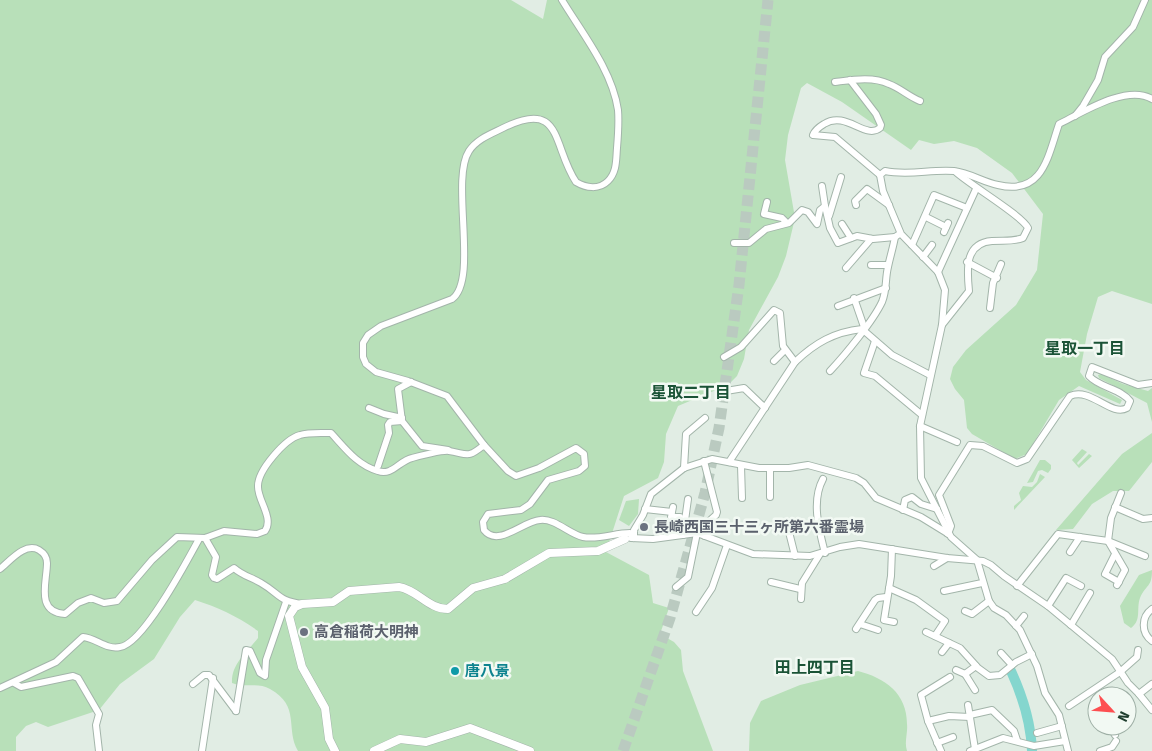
<svg xmlns="http://www.w3.org/2000/svg" width="1152" height="751" viewBox="0 0 1152 751" font-family="'Fira Sans','Noto Sans JP',sans-serif">
	<style>
		.green { fill: #b8e0b9 }
		.lines { fill: none; stroke-linecap: round; stroke-linejoin: round }
		.river { stroke: #84d6ce; stroke-width: 10 }
		.motorway-tunnel { stroke: #bacac0; stroke-width: 11; stroke-dasharray: 11 5.5; stroke-linecap: butt }
		.minor-casing { stroke: #a3b5aa; stroke-width: 8 }
		.tertiary-casing { stroke: #a3b5aa; stroke-width: 9 }
		.minor { stroke: #fff; stroke-width: 6 }
		.tertiary { stroke: #fff; stroke-width: 8 }
		.worship-dot { fill: #6b7280; stroke: #f2f9f3; stroke-width: 2 }
		.culture-dot { fill: #0f9aa8; stroke: #f2f9f3; stroke-width: 2 }
		.labels { text-anchor: middle; stroke-width: 5; stroke-linejoin: round; paint-order: stroke }
		.worship-label { font-size: 15px; font-weight: bold; fill: #5b616d; stroke: #f2f9f3; text-anchor: start }
		.culture-label { font-size: 15px; font-weight: bold; fill: #0d838f; stroke: #f2f9f3; text-anchor: start }
		.neighbourhood-label { font-size: 16px; font-weight: bold; fill: #1a5336; stroke: #f2f9f3 }
	</style>
	<rect width="100%" height="100%" fill="#e1ede4"/>
	<g class="green">
		<path d="M0 0H511L543 19 547 0H1152V304L1112 291 1098 297 1087 334 1080 372 1086 380 1122 400 1120 404 1079 386 1059 400 1027 454 1015 459 972 434 967 428 964 400 955 389 950 379 953 367 966 350 1016 305 1037 270 1043 214 1012 173 977 148 954 141 934 144 919 140 911 150 842 102 807 83 801 88 788 135 785 160 795 218 786 256 778 277 749 330 744 359 737 376 728 385 678 406 666 434 664 462 658 478 624 496 606 552 649 575 653 603 669 608 660 634 674 642 681 650 683 671 713 751H298C285 729 301 706 270 689 259 682 244 688 232 683 231 664 247 652 258 638V631C239 617 217 607 195 600L180 617 154 659 120 684 99 710 48 727 36 722 26 726 16 737V751H0Z"/>
		<polygon points="1101,374 1123,384 1148,391 1152,388 1152,422 1147,403 1099,378 1098,375"/>
		<polygon points="1152,433 1152,462 1129,491 1113,491 1092,504 1073,529 1056,530 1122,454"/>
		<polygon points="1082,449 1087,452 1077,463 1078,465 1089,454 1092,456 1079,468 1072,460"/>
		<polygon points="1040,460 1045,460 1051,465 1051,469 1048,473 1042,470 1038,471 1033,482 1027,483"/>
		<polygon points="1040,474 1045,477 1014,510 1014,506 1021,500 1019,493 1023,486 1032,487 1037,482"/>
		<polygon points="639,499 638,514 629,526 619,520 626,501"/>
		<path d="M1152 570C1152 588 1146 584 1140 598 1136 609 1142 620 1131 628L1124 623 1120 606 1139 575Z"/>
		<path d="M858 671C885 678 907 693 907 724 908 733 904 742 907 751H749L750 723 761 701 800 685Z"/>
	</g>
	<g class="lines">
		<path class="river" d="M1011 671C1023 697 1031 723 1032 751"/>
		<polyline class="motorway-tunnel" points="623,751 670,618 705,493 719,428 739,285 768,0"/>
		<g class="minor-casing">
			<g id="minor">
				<path d="M850 80 876 114 881 125 880 128C865 140 846 110 824 124 819 127 815 130 813 135L835 137 880 175"/>
				<path d="M835 82C851 80 873 76 889 84 900 88 908 96 920 101"/>
				<polyline points="1075,116 1083,106 1098,80 1105,57 1133,27 1145,0"/>
				<polyline points="822,186 825,206"/>
				<polyline points="767,202 764,214 782,218 787,223"/>
				<polyline points="856,205 855,201 867,189 889,205"/>
				<polyline points="829,216 841,177"/>
				<polyline points="926,217 946,227"/>
				<polyline points="842,224 851,238"/>
				<polyline points="944,232 948,223"/>
				<polyline points="734,243 749,243 766,229 789,223 802,210 808,212 817,224 820,210 825,206 830,228 838,243 857,236 873,239 895,237"/>
				<polyline points="912,245 934,195 967,208"/>
				<polyline points="923,257 932,245"/>
				<polyline points="967,262 997,278"/>
				<polyline points="871,265 888,265"/>
				<polyline points="846,268 871,239"/>
				<polyline points="938,272 976,189"/>
				<polyline points="854,298 864,327"/>
				<polyline points="838,306 886,288"/>
				<polyline points="990,308 993,283 1001,264"/>
				<path d="M942 325 969 291C967 271 964 243 992 241 1003 240 1013 242 1023 238L1028 228C1023 216 970 185 956 172"/>
				<polyline points="875,341 864,373 875,376 922,415"/>
				<polyline points="724,357 741,347 774,310 780,313 783,346 795,362"/>
				<polyline points="774,361 785,350"/>
				<path d="M830 371C845 355 873 321 882 302 887 290 885 279 888 267 890 257 893 248 895 237L898 235"/>
				<polyline points="411,382 398,389 402,421 422,446 448,450"/>
				<polyline points="726,391 744,388 765,408"/>
				<polyline points="369,408 384,414 402,418"/>
				<polyline points="920,426 957,442"/>
				<path d="M484 445 447 396 408 381 376 372 366 364 363 357V343L368 335 381 326 452 299C479 280 450 180 469 151 477 139 491 134 503 128 563 98 552 146 576 182 586 188 599 190 608 181 617 172 616 160 617 148 618 136 619 122 618 110 612 70 582 33 562 0"/>
				<polyline points="704,461 717,512 716,515 706,524 705,536"/>
				<path d="M729 462 795 362C815 343 834 332 862 329L892 355 930 375"/>
				<polyline points="378,466 389,433 388,425 390,422 402,421"/>
				<polyline points="741,466 742,498"/>
				<polyline points="684,468 686,434 705,418"/>
				<polyline points="770,468 770,497"/>
				<path d="M823 479C811 501 819 530 825 553"/>
				<polyline points="673,507 671,517 680,517"/>
				<polyline points="1115,507 1143,519 1152,518"/>
				<polyline points="645,509 672,512"/>
				<polyline points="903,510 905,500 912,497 921,504 937,509"/>
				<polyline points="789,532 795,556"/>
				<path d="M948 534 951 526 939 495 970 445 983 446 1017 463 1027 459 1070 396C1091 387 1111 417 1127 408L1130 401C1120 388 1100 388 1089 376L1092 367 1138 385 1152 383"/>
				<polyline points="683,535 688,499"/>
				<polyline points="634,537 634,530 643,515 651,494 684,468 712,459 759,468 789,468 808,465 856,478 864,483 876,498 921,517 947,533"/>
				<path d="M205 538 216 557 212 575 214 578 217 579 234 568C243 576 251 577 261 583 280 594 278 601 302 604"/>
				<polyline points="631,538 653,539 697,533 753,554 810,556 840,547 859,544 947,558 983,561 991,565 1004,576 1048,606 1112,659 1128,683 1139,694 1152,684"/>
				<polyline points="892,549 891,576 884,620 894,622"/>
				<polyline points="1070,552 1080,537"/>
				<polyline points="1115,554 1105,574 1119,582"/>
				<polyline points="934,566 947,558"/>
				<path d="M0 569C10 561 25 542 39 550 44 553 47 558 47 563 47 582 35 612 65 614L78 603 91 598 104 603 117 601 152 560 177 537 205 538 224 531 257 534 265 531C274 518 258 501 258 487 257 471 285 439 300 435 309 432 322 433 331 433 345 448 357 465 378 471 392 476 399 461 412 458 419 456 443 450 449 451 468 454 467 459 484 445L508 471 516 476 539 468 576 448 584 454 585 466 579 471 548 480 530 504 521 510 488 514 483 522 484 530C498 548 523 521 540 520 555 518 569 534 583 537 598 540 615 533 630 533L634 538"/>
				<polyline points="771,582 800,589"/>
				<polyline points="1117,585 1125,570 1108,541 1111,518 1121,493"/>
				<polyline points="1017,586 1058,534 1108,541 1145,556"/>
				<polyline points="676,587 688,577 697,533"/>
				<polyline points="889,588 916,600 945,621 935,636"/>
				<polyline points="944,591 982,583"/>
				<polyline points="801,599 802,583 820,554"/>
				<polyline points="1048,606 1066,578 1081,586"/>
				<path d="M1152 609C1141 617 1141 633 1152 641"/>
				<polyline points="965,611 972,614 989,601"/>
				<polyline points="696,612 712,588 727,545"/>
				<polyline points="860,624 878,630"/>
				<polyline points="1071,625 1090,593"/>
				<polyline points="1016,626 1024,616"/>
				<polyline points="856,629 875,600 878,598 886,597"/>
				<polyline points="926,632 960,648 978,668 989,676 1000,675 1016,662 1032,654"/>
				<polyline points="942,652 949,643"/>
				<polyline points="1001,653 1012,665"/>
				<polyline points="956,670 965,674 976,666"/>
				<polyline points="965,674 975,690"/>
				<polyline points="14,683 21,687 73,676 78,678 99,714 96,725 99,751"/>
				<polyline points="193,684 204,675 209,675 236,711"/>
				<path d="M0 688 56 662 83 637C96 638 106 650 120 647 143 644 187 561 199 539"/>
				<polyline points="1139,694 1152,710"/>
				<polyline points="968,705 975,749"/>
				<polyline points="1069,706 1120,672 1137,657 1138,650"/>
				<polyline points="236,711 246,650 250,651 260,673 265,676 266,660 286,602"/>
				<polyline points="970,715 992,710 1014,731 1017,740"/>
				<polyline points="928,721 949,716 970,717"/>
				<polyline points="1110,726 1115,735"/>
				<polyline points="1037,733 1062,726"/>
				<polyline points="937,743 953,737"/>
				<polyline points="202,751 213,678"/>
				<polyline points="941,751 928,721 921,695 950,677"/>
				<polyline points="970,751 1003,738 1034,746 1065,741"/>
				<path d="M1068 751 1059 715 1045 693 1037 666 1020 630 1006 615 994 608 989 601 977 560 951 537 921 478 920 426 942 325 945 290 938 272 901 234 883 191 880 175 885 171C909 176 931 169 954 171 970 173 983 182 998 185 1043 196 1048 156 1059 124 1083 112 1127 84 1152 99"/>
				<polyline points="1100,751 1112,747 1116,741"/>
			</g>
		</g>
		<g class="tertiary-casing">
			<g id="tertiary">
				<path d="M335 751 329 739 325 708 302 667 289 616 295 607 302 604 333 602 349 591 399 587C418 590 428 609 448 609L473 588 505 579 549 553 598 551 625 539"/>
				<polyline points="374,751 400,739 426,742 470,728 530,751"/>
			</g>
		</g>
		<use href="#minor" class="minor"/>
		<use href="#tertiary" class="tertiary"/>
	</g>
	<g class="worship-dot">
		<circle cx="644" cy="527" r="5"/>
		<circle cx="304" cy="632" r="5"/>
	</g>
	<circle class="culture-dot" cx="455" cy="671" r="5"/>
	<g class="labels">
		<g class="worship-label">
			<text x="654" y="532">長崎西国三十三ヶ所第六番霊場</text>
			<text x="314" y="637">高倉稲荷大明神</text>
		</g>
		<g class="culture-label">
			<text x="465" y="676">唐八景</text>
		</g>
		<g class="neighbourhood-label">
			<text x="1085" y="354">星取一丁目</text>
			<text x="691" y="398">星取二丁目</text>
			<text x="815" y="673">田上四丁目</text>
		</g>
	</g>
	<g transform="translate(1112 711) rotate(116)"><circle r="24" fill="#f2f9f3" stroke="#9eafa5"/>
	<path d="M0-4L9 19L0 12L-9 19Z" fill="#fd4f51"/>
	<text y="-8" font-size="14" font-weight="bold" text-anchor="middle" fill="#203f2f">N</text>
	</g>
</svg>
